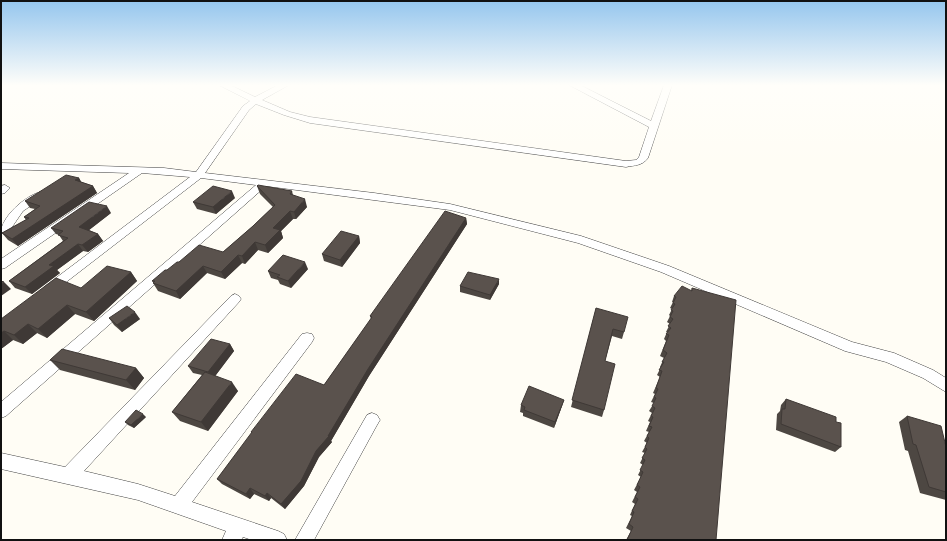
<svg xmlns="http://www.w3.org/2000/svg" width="947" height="541" viewBox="0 0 947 541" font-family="'Playfair Display',serif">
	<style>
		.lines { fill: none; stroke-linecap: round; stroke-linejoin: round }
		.street-casing { stroke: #444; stroke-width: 1 }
		.street { fill: #fff; fill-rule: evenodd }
		.wall { fill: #4d4742 }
		.shaded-wall { fill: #3f3936 }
		.building { fill: #5a524d; stroke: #3f3936 }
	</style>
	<rect width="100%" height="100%" fill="#fffdf5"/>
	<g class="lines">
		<g class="street-casing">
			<g id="street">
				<path d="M219 85H230L255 97 278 85H289L262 100 290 112 310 117 626 161 636 160 639 157 649 127 569 85H580L651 121 664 85H672L648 158C642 166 635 165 626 167L310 123 284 115 256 104 249 110 205 173 374 193 450 204 581 236 669 266 852 342 894 353 933 370 946 378V392L923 378 886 362 845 351 661 272 578 243 450 210 266 186 6 416 1 418V402L256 185 201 178 52 293 48 295 44 293 42 290 44 287 190 177 142 173 5 268 1 269V259L129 173 1 169V163L164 168 196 172 243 106 250 101Z"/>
				<polygon points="5,185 10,188 5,193 1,194 1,186"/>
				<path d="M40 192 45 195 44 197 23 211 10 230 1 233C1 217 25 196 40 192Z"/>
				<polygon points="235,294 239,296 241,299 239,302 84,471 138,484 175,496 302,334 307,333 312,334 314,338 312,342 192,502 278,531 284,534 287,540 252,540 243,537 241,540 222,540 226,531 138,500 1,469 1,453 65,467 231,296"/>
				<polygon points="372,413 377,415 380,420 377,425 314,540 295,540 367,415"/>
			</g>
		</g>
		<use href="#street" class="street"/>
	</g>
	<g class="wall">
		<polygon points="79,178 81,182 93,186 97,193 18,246 8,240 2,233 26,220 24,217 35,209 30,208 25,201"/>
		<polygon points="257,186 292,191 293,195 307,207 296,219 293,219 281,231 283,238 268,253 258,250 245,264 242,263 225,279 207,273 180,299 158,291 153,283 154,283 152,281 179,262 223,252 253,226 273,207 260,194"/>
		<polygon points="235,198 216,214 197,209 193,202"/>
		<polygon points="111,213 89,230 98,234 103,241 88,252 83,251 57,270 60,273 32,294 15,288 9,281 63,241 59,235 56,234 51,228"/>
		<polygon points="466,218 467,224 369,376 331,441 332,442 319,457 304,486 285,509 271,498 269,501 254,494 250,499 222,484 217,479 252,433 251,432 324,385 371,319 370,316"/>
		<polygon points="359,236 360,243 342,267 324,261 322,254"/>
		<polygon points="308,269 291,288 280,284 278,280 271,278 268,271"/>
		<polygon points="131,272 137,281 94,321 75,314 47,338 37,333 23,344 13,340 1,349 1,319 81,288"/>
		<polygon points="499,284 490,300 460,292 460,286"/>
		<polygon points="692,288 716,540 626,540 631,531 626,528 632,516 630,515 635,504 632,502 637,492 634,490 641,477 638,475 643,465 640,463 645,453 642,452 647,443 644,441 649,432 646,431 650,422 648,421 652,413 649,411 654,403 651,402 655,394 653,393 660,377 657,375 661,367 660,367 664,358 660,356 666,341 664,339 667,332 666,332 670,324 667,322 670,316 669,315 672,309 670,308 673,302 672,302 674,296 691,291"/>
		<polygon points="596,308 624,332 622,339 612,336 605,361 604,410 602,417 571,407"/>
		<polygon points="109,318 140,319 122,332 114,325"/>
		<polygon points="230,344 234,351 215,376 238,391 208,431 180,421 172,412 202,375 193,373 188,366"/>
		<polygon points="50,360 136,368 144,378 135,390 60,370"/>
		<polygon points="786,399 836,422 841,447 835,452 776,430 777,414 780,411 781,405"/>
		<polygon points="564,400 562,406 554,428 523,416 523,413 520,412 521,405"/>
		<polygon points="907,416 946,447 946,500 920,493 908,451 905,450 899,422"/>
		<polygon points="146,417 134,428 128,425 125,422"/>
	</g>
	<g class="shaded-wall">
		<polygon points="79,178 83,185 75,180"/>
		<polygon points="93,186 97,193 18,246 12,239"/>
		<polygon points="232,191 235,198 216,214 213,207"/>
		<polygon points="305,199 307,207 296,219 294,212"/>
		<polygon points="107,206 111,213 84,234 79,227"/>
		<polygon points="290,211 293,219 281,231 283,238 268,253 265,245 273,228"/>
		<polygon points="466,218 467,224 369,376 331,441 332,442 319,457 304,486 285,509 281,504 316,451 368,369"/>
		<polygon points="98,234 103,241 88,252 82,245"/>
		<polygon points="359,236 360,243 342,267 340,260"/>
		<polygon points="255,242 258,250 245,264 242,256"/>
		<polygon points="78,244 83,251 57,270 60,273 32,294 25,287 49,265"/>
		<polygon points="238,255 242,263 225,279 221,272"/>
		<polygon points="305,262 308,269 291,288 288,281"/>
		<polygon points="203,266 207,273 180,299 176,291"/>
		<polygon points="131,272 137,281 94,321 86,312"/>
		<polygon points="499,279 499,284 490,300 490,295"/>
		<polygon points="4,282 11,289 1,296 1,284"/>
		<polygon points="67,305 75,314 47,338 38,329"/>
		<polygon points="135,312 140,319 122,332 117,325"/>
		<polygon points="28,324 37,333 23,344 14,335"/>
		<polygon points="4,331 13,340 1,349 1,333"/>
		<polygon points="230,344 234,351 213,379 208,372"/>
		<polygon points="136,368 144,378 135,390 126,380"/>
		<polygon points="232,382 238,391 208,431 201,422"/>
		<polygon points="564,400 562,406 554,428 555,422"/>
		<polygon points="143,414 146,417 134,428 131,425"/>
		<polygon points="250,488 254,494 250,499 246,494"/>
		<polygon points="267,493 271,498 269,501 265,496"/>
	</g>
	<g class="building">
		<polygon points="66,175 79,178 75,180 93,186 12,239 2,233 29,218 24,217 40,206 25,201"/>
		<polygon points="258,185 292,191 290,194 305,199 294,212 290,211 273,228 280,230 265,245 255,242 242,256 238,255 221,272 203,266 176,291 153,283 155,281 152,281 165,270 167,270 177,262 179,262 199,245 223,252 253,226 275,205 257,186"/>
		<polygon points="213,186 232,191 213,207 193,202"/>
		<polygon points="89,202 107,206 79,227 98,234 82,245 78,244 49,265 54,266 25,287 9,281 68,238 58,235 63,231 51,228"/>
		<polygon points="445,211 466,218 368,369 328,436 329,436 316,451 301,481 281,504 267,493 265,496 250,488 246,494 217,479 252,432 251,432 296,374 324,385 372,317 370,316"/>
		<polygon points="341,231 359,236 340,260 322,254"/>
		<polygon points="283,255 305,262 288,281 277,277 280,275 268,271"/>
		<polygon points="107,266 131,272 86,312 67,305 38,329 28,324 14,335 4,331 1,333 1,319 56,278 81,288"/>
		<polygon points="468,272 499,279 490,295 460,286"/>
		<polygon points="1,281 4,282 1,284"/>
		<polygon points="682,286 692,291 692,288 736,300 716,540 627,540 633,527 629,524 634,512 632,511 638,499 635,497 640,487 637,485 643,472 640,470 645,460 642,458 647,449 645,447 649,438 647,436 652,427 649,426 653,417 651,416 655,408 652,406 656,398 654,397 658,389 656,388 662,371 659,370 664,362 662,362 667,353 663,350 669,335 666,334 671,328 668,326 673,319 670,317 673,311 671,310 675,304 673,303 676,297 674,296"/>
		<polygon points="127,306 135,312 117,325 109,318"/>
		<polygon points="596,308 628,317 624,332 613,329 605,361 615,364 604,410 572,400"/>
		<polygon points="211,339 230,344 208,372 188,366"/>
		<polygon points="62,349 136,368 126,380 50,360"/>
		<polygon points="205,372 232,382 201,422 172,412"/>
		<polygon points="529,386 564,400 555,422 524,410 525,407 521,405"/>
		<polygon points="786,399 836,417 836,422 841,423 841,447 781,424 782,409 785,409"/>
		<polygon points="136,410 143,414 131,425 125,422"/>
		<polygon points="907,416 941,426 946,447 946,492 929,487 916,445 913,444"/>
	</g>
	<linearGradient id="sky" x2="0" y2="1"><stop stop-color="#95c6ee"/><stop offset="0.53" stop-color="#fffefa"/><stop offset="1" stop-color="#fffefa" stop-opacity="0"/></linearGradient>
	<rect width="947" height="161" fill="url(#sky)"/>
	<rect width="947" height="541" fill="none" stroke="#111111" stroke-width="4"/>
</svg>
